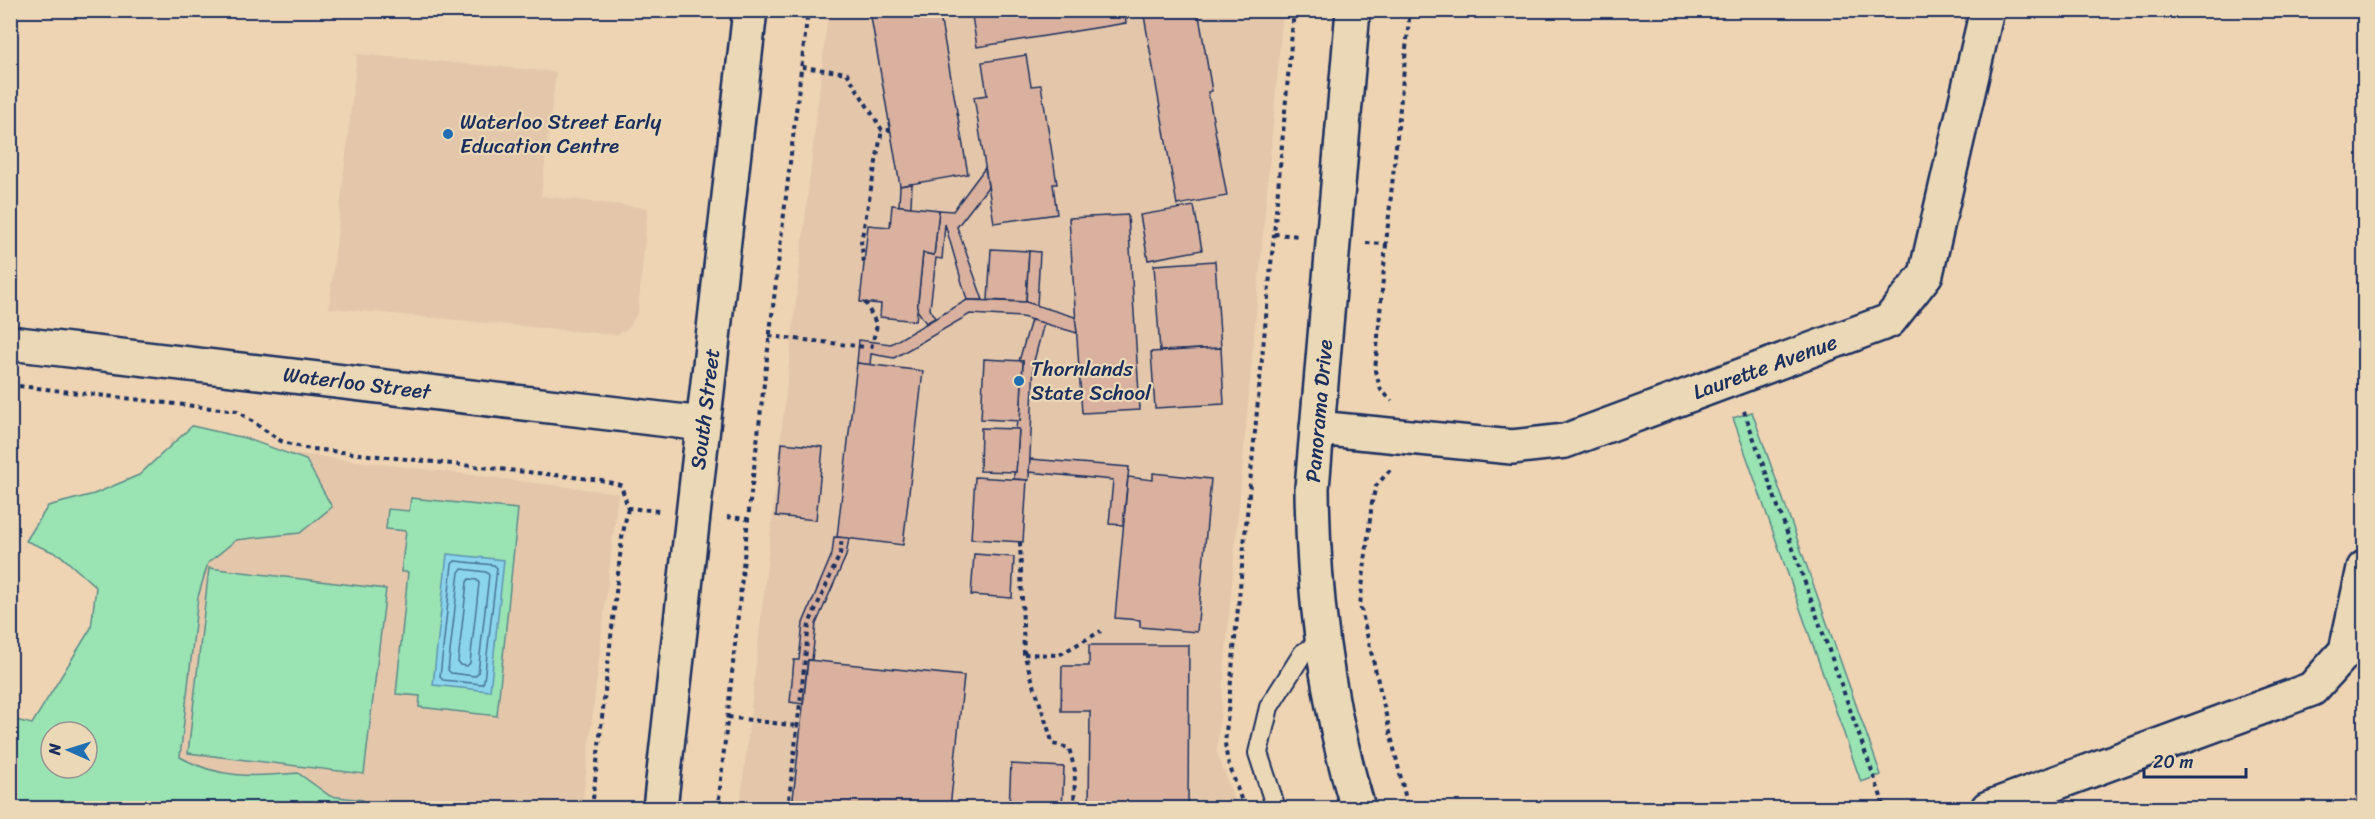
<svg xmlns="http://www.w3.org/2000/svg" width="2375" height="819" viewBox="0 0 2375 819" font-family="Sriracha,sans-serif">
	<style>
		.built { fill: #e4c7ab }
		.green { fill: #9ae3b2; stroke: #5a8988; stroke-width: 1.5; fill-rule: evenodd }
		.water { fill: #8bd5ec; stroke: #5e93b3; stroke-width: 1.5 }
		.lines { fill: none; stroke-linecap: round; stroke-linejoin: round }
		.shore { stroke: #487197; stroke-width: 1.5 }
		.building { fill: #d9b19e; stroke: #1b2f5e; stroke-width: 1.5 }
		.lane-casing { stroke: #1b2f5e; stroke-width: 22 }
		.street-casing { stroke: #1b2f5e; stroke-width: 38 }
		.secondary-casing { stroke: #1b2f5e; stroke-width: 38 }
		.path { stroke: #1b2f5e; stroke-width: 4; stroke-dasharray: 4.5 4.5; stroke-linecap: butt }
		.lane { stroke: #ebd8b6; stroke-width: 18 }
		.street { stroke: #ebd8b6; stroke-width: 33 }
		.secondary { stroke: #ebd8b6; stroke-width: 33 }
		.poi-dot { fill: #1f6fb2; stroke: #ebd8b6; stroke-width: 2 }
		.labels { text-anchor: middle; stroke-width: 4.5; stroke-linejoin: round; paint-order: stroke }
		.poi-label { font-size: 21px; fill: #1b2f5e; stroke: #ebd8b6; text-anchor: start }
		.street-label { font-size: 21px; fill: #1b2f5e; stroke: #ebd8b6 }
	</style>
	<rect width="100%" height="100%" fill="#eed4b3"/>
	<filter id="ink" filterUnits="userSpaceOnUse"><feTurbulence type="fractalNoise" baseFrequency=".0167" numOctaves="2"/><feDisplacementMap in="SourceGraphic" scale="12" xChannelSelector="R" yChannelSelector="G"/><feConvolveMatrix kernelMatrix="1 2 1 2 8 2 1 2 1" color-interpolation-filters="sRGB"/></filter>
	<g filter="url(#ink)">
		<g class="built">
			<polygon points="828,11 1283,11 1217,752 1237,808 740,808"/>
			<polygon points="357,54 556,72 541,196 648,208 638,312 629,328 616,335 329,308"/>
			<polygon points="170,438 618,493 582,808 129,808"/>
		</g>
		<g class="green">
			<polygon points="1752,412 1881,775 1861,782 1733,418"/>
			<path d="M192 426 245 438 306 460 332 507 300 533 236 540 208 563 198 597 180 757C219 779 254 777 298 773L330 796 363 800 368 808H11V719L32 724 91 628 96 587 60 555 26 541 48 506 94 494 139 475ZM51 732H87V768H51Z"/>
			<polygon points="411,498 518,509 497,716 419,707 420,696 396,694 408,572 401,572 406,531 386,529 388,509 409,511"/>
			<polygon points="209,568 386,589 364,774 188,753"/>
		</g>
		<polygon class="water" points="447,554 504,560 490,691 433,685"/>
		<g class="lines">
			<g class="shore">
				<polygon points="455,561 494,565 497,568 484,681 482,684 443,680 440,677 452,564"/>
				<polygon points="462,569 486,572 489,575 478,673 475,676 451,673 448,670 459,572"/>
				<polygon points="469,579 477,580 479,583 470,663 467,666 460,665 458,662 467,582"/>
			</g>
		</g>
		<g class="building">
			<polygon points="909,10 939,10 968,174 900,186 871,17"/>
			<polygon points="971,10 1125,10 1126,23 977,47"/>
			<polygon points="1143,10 1198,10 1212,91 1208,92 1227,196 1177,205"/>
			<polygon points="1026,55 1031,86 1041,85 1057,184 1053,184 1057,214 994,223 974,97 987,95 982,62"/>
			<polygon points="985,168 988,187 957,227 983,300 967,300 945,224 942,259 936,258 930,309 935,318 926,323 917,310 923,253 934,255 939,210 953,211"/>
			<polygon points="912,184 911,207 899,206 900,186"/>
			<polygon points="892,205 939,210 934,255 923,253 916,321 880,317 881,304 860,302 868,225 890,227"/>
			<polygon points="1194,206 1202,250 1148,260 1140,215"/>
			<polygon points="1128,215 1140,410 1082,413 1069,218"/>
			<polygon points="991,249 1029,251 1026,302 988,300"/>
			<polygon points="1029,251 1040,252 1037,306 1026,302"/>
			<polygon points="1215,261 1221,348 1160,351 1154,265"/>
			<polygon points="967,300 1026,302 1075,317 1077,333 1022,317 970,314 894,358 871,354 870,365 857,363 859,340 891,344"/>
			<polygon points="1031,320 1044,323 1034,361 1029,480 1014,479 1014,472 1016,472 1019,429 1016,429 1017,421 1020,421 1023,361 1019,361"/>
			<polygon points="1221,348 1224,404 1155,408 1151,352"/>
			<polygon points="984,359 1023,361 1020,421 981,419"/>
			<polygon points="857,363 923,371 903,545 837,537"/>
			<polygon points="981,428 1019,429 1016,472 980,471"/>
			<polygon points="782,443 823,447 816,520 776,516"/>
			<polygon points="1030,459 1129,467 1123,525 1109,524 1113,480 1029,472"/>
			<polygon points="1153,473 1211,479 1197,632 1140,627 1140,620 1115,618 1128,477 1153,480"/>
			<polygon points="975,477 1027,480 1023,542 971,539"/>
			<polygon points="834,537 849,538 846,556 816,624 812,660 808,660 803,704 790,702 794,660 799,660 803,623 832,554"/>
			<polygon points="974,554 1014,557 1012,598 971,595"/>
			<polygon points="1089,645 1189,645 1188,808 1089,808 1090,711 1061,711 1062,666 1089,666"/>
			<polygon points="808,660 964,676 950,808 792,808"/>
			<polygon points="1011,764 1064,767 1062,808 1009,808"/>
		</g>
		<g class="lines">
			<g class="lane-casing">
				<polyline id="lane" points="1276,808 1258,753 1269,707 1303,653 1323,641"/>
			</g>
			<g class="street-casing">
				<g id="street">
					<polyline points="10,343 703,424"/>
					<polyline points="1317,428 1512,447 1565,441 1889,321 1926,274 1987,10"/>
					<polyline points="1988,808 2312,689 2346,651 2364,568"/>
				</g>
			</g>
			<g class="secondary-casing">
				<g id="secondary">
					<path d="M1353 10 1312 488C1313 595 1327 705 1358 808"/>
					<polyline points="660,808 750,10"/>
				</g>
			</g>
			<g class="path">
				<polyline points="1294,10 1274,234 1301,236"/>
				<polyline points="802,67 847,73 882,130 890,130"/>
				<polyline points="1366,243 1386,244 1410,10"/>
				<polyline points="1386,244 1375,371 1381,390 1392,401"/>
				<polyline points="864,262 861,242 882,130"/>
				<polyline points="865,302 877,325 871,348"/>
				<polyline points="769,336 866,347"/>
				<polyline points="10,385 237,411 281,441 304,448 601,480 621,485 628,508 659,511"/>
				<polyline points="1744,411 1885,808"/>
				<polyline points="1390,470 1376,486 1372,502 1360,605 1408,808"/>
				<polyline points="727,517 748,519 808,10"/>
				<polyline points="1020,542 1024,654 1053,744 1069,748 1075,771 1074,808"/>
				<polyline points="1024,654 1059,655 1101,631"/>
				<polyline points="728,717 797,726"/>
				<polyline points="592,808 622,538 628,508"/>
				<polyline points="718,808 748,519"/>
				<polyline points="788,808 809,624 840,554 842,537"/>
				<polyline points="1244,808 1227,758 1225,743 1274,234"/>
			</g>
			<use href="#lane" class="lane"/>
			<use href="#street" class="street"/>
			<use href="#secondary" class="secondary"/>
		</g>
	</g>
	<g class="poi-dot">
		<circle cx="448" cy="134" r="6"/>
		<circle cx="1019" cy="381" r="6"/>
	</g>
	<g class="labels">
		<g class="poi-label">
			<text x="460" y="129">Waterloo Street Early<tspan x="460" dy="24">Education Centre</tspan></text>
			<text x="1031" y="376">Thornlands<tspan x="1031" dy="24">State School</tspan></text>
		</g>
		<g class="street-label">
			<text transform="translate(1765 367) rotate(-20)" y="7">Laurette Avenue</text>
			<text transform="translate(357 383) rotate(7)" y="7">Waterloo Street</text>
			<text transform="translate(705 409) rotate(-83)" y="7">South Street</text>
			<text transform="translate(1319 411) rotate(-85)" y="7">Panorama Drive</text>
		</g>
	</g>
	<rect width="2375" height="819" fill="none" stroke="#ebd8b6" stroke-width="36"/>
	<rect x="18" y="18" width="2339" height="783" fill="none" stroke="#1b2f5e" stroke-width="2" filter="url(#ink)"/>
	<g transform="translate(69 750) rotate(273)"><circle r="28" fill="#ebd8b6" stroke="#989493" stroke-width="1.5"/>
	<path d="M0-4.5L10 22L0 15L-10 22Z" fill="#1f6fb2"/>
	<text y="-9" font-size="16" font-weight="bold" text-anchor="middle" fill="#1b2f5e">N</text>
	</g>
	<path d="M2144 768v9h102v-9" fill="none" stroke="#1b2f5e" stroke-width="3"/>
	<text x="2153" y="768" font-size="18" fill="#1b2f5e" stroke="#ebd8b6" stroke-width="4.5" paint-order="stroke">20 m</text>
</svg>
